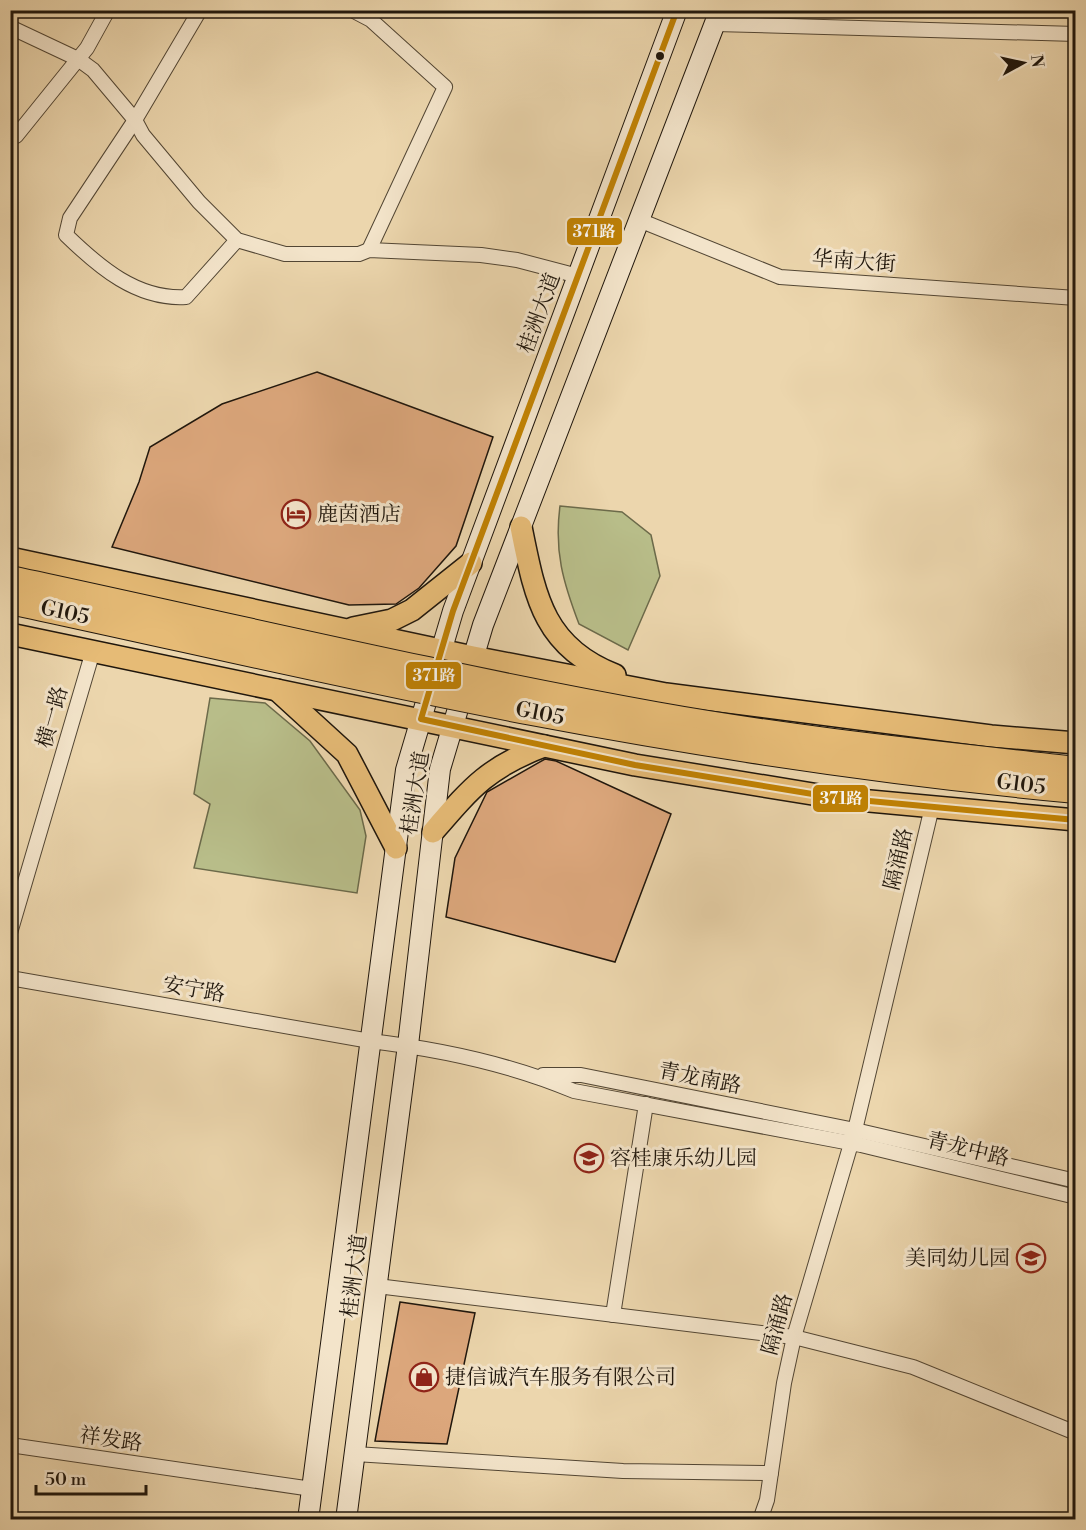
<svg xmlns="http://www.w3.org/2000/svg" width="1086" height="1530" viewBox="0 0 1086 1530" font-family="'Libre Bodoni','Noto Serif SC',serif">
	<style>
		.green { fill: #b8bd89; stroke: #6c6a4a; stroke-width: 1.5 }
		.building { fill: #dca77c; stroke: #1f160c; stroke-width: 1.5 }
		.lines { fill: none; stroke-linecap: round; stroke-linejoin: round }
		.street-casing { stroke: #524634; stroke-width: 16 }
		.secondary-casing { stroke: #1f160c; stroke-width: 22 }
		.primary-casing { stroke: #1f160c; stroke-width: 24 }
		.street { stroke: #f3e4ca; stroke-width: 14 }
		.secondary { stroke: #f3e4ca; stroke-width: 20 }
		.primary { stroke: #e6bb76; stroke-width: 21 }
		.highway-bridge-casing { stroke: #1f160c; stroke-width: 28; stroke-linecap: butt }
		.highway-bridge { stroke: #e6bb76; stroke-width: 26 }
		.bus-1-casing { stroke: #f3e4ca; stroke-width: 10 }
		.bus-1 { stroke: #c18203; stroke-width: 6 }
		.bus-dot { fill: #1f160c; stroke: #f3e4ca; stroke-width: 2 }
		.labels { text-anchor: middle; stroke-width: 6; stroke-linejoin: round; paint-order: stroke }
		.street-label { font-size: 21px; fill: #1f160c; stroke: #f3e4ca }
		.poi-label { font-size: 21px; fill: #1f160c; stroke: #f3e4ca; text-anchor: start }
		.line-badge { stroke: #f3e4ca; stroke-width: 2 }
		.badge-label { font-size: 16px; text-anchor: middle; font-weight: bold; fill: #fff }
	</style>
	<rect width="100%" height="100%" fill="#ecd6ad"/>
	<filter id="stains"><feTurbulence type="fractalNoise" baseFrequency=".00333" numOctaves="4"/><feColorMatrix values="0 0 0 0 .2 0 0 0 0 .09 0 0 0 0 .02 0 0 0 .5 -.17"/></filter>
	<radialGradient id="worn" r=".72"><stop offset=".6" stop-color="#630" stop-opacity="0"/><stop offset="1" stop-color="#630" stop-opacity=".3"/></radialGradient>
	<g class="green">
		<path d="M560 506 622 512 651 535 660 576 628 650 579 624C563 582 554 551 560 506Z"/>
		<polygon points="210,698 265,703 310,741 360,810 366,836 357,893 194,868 210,804 194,794"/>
	</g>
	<g class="building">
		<polygon points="317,372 493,437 456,546 419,588 396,604 349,605 112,547 139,482 150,447 222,404"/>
		<polygon points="545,759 556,761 671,814 615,962 446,917 455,858 487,792"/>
		<polygon points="400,1302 475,1313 447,1444 375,1441"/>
	</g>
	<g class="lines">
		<g class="street-casing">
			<g id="street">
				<path d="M200 10 135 120 70 218 66 235C99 267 137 300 186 297L237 240"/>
				<polyline points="352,10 371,20 445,87 369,250"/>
				<polyline points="715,24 1076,34"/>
				<polyline points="10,27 78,59 93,70 135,120 143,135 199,202 237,240 285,254 359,254 369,250 481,255 517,260 578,276"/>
				<polyline points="16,136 87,48 108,10"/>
				<polyline points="639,220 780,277 1076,298"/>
				<polyline points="10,933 93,651"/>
				<path d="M10 978 370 1041C438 1049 510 1064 574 1091L861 1145 1076 1197"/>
				<polyline points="543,1075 581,1075 855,1130 1076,1181"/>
				<polyline points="377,1286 794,1337 913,1367 1076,1433"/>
				<polyline points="613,1315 646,1104"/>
				<polyline points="10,1445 312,1489"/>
				<polyline points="355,1454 623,1471 771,1473"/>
				<polyline points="760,1520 767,1500 784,1383 794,1337 855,1130 932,807"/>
			</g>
		</g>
		<g class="secondary-casing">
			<g id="secondary">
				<polyline points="308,1520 406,770 453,611 677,10"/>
				<polyline points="346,1520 408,1045 440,769 483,625 720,10"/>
			</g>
		</g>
		<g class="primary-casing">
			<g id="primary">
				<path d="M521 527C535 596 543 647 615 675"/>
				<polyline points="10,558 473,657 666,694 991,736 1076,743"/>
				<polyline points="353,628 392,620 412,610 471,563"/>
				<polyline points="10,634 635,765 837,798 1076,820"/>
				<polyline points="277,690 347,754 396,848"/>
				<path d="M433 832C471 788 488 767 544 746"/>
			</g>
		</g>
		<use href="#street" class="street"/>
		<use href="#secondary" class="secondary"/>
		<use href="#primary" class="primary"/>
		<g class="highway-bridge-casing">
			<g id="highway-bridge">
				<path d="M10 579C225 625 439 676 655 715 794 740 935 754 1076 770"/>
				<path d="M10 601C184 638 357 679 532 712 712 746 893 773 1076 790"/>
			</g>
		</g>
		<use href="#highway-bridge" class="highway-bridge"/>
		<g class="bus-1-casing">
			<polyline id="bus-1" points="677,10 453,611 421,719 635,765 837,798 1076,820"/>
		</g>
		<use href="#bus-1" class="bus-1"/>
	</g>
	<defs>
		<g id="hotel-ring" transform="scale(1.5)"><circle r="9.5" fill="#f3e4ca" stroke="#8f2418" stroke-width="1.5"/><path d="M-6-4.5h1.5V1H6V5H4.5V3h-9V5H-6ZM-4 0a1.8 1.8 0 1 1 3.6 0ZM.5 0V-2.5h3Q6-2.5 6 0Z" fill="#8f2418"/></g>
		<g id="school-ring" transform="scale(1.5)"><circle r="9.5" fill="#f3e4ca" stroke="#8f2418" stroke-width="1.5"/><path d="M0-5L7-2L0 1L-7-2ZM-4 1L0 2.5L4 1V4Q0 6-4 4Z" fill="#8f2418"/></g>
		<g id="shop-ring" transform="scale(1.5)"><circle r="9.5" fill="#f3e4ca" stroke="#8f2418" stroke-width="1.5"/><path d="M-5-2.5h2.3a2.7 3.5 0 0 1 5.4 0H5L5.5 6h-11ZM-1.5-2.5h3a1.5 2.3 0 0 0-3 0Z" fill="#8f2418"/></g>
	</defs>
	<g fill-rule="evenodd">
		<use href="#hotel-ring" x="296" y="514"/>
		<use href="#school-ring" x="589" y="1158"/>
		<use href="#school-ring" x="1031" y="1258"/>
		<use href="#shop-ring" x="424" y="1377"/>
	</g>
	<circle class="bus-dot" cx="660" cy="56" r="5"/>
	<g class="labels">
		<g class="street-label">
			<text transform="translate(854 261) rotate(4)" y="7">华南大街</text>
			<text transform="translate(539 313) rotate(-70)" y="7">桂洲大道</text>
			<text transform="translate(65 612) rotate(12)" y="7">G105</text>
			<text transform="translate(540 713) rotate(11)" y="7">G105</text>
			<text transform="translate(52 717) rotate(-74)" y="7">横一路</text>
			<text transform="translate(1021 784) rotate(7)" y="7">G105</text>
			<text transform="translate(415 793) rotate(-81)" y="7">桂洲大道</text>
			<text transform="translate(898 859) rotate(-77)" y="7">隔涌路</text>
			<text transform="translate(194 989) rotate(10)" y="7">安宁路</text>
			<text transform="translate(700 1078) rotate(11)" y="7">青龙南路</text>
			<text transform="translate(968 1149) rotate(14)" y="7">青龙中路</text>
			<text transform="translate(354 1276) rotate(-83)" y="7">桂洲大道</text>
			<text transform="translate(777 1324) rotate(-75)" y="7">隔涌路</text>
			<text transform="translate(111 1439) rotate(8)" y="7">祥发路</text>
		</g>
		<g class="poi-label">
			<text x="317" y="521">鹿茵酒店</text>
			<text x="610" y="1165">容桂康乐幼儿园</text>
			<text x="1010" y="1265" text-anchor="end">美同幼儿园</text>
			<text x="445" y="1384">捷信诚汽车服务有限公司</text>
		</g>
	</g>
	<g class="line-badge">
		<rect x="566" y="217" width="57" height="29" rx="6" fill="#c18203"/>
		<rect x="405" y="661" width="57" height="29" rx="6" fill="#c18203"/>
		<rect x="812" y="784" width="57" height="29" rx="6" fill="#c18203"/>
	</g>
	<g class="badge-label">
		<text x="594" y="237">371路</text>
		<text x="434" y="681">371路</text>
		<text x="841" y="804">371路</text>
	</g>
	<rect width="1086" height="1530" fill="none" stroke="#ecd6ad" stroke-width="36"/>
	<rect x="12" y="12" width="1062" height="1506" fill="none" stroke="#1f160c" stroke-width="3"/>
	<rect x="18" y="18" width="1050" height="1494" fill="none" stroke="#1f160c" stroke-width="1.5"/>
	<g transform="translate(1023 63) rotate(82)" stroke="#f3e4ca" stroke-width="4.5" paint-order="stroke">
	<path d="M0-4.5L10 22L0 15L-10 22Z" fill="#1f160c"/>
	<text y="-9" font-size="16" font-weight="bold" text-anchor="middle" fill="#1f160c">N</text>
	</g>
	<path d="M36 1485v9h110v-9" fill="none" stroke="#1f160c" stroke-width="3"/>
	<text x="45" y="1485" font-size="18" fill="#1f160c" stroke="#f3e4ca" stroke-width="4.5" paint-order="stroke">50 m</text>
	<rect width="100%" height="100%" filter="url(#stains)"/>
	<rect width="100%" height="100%" fill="url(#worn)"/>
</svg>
